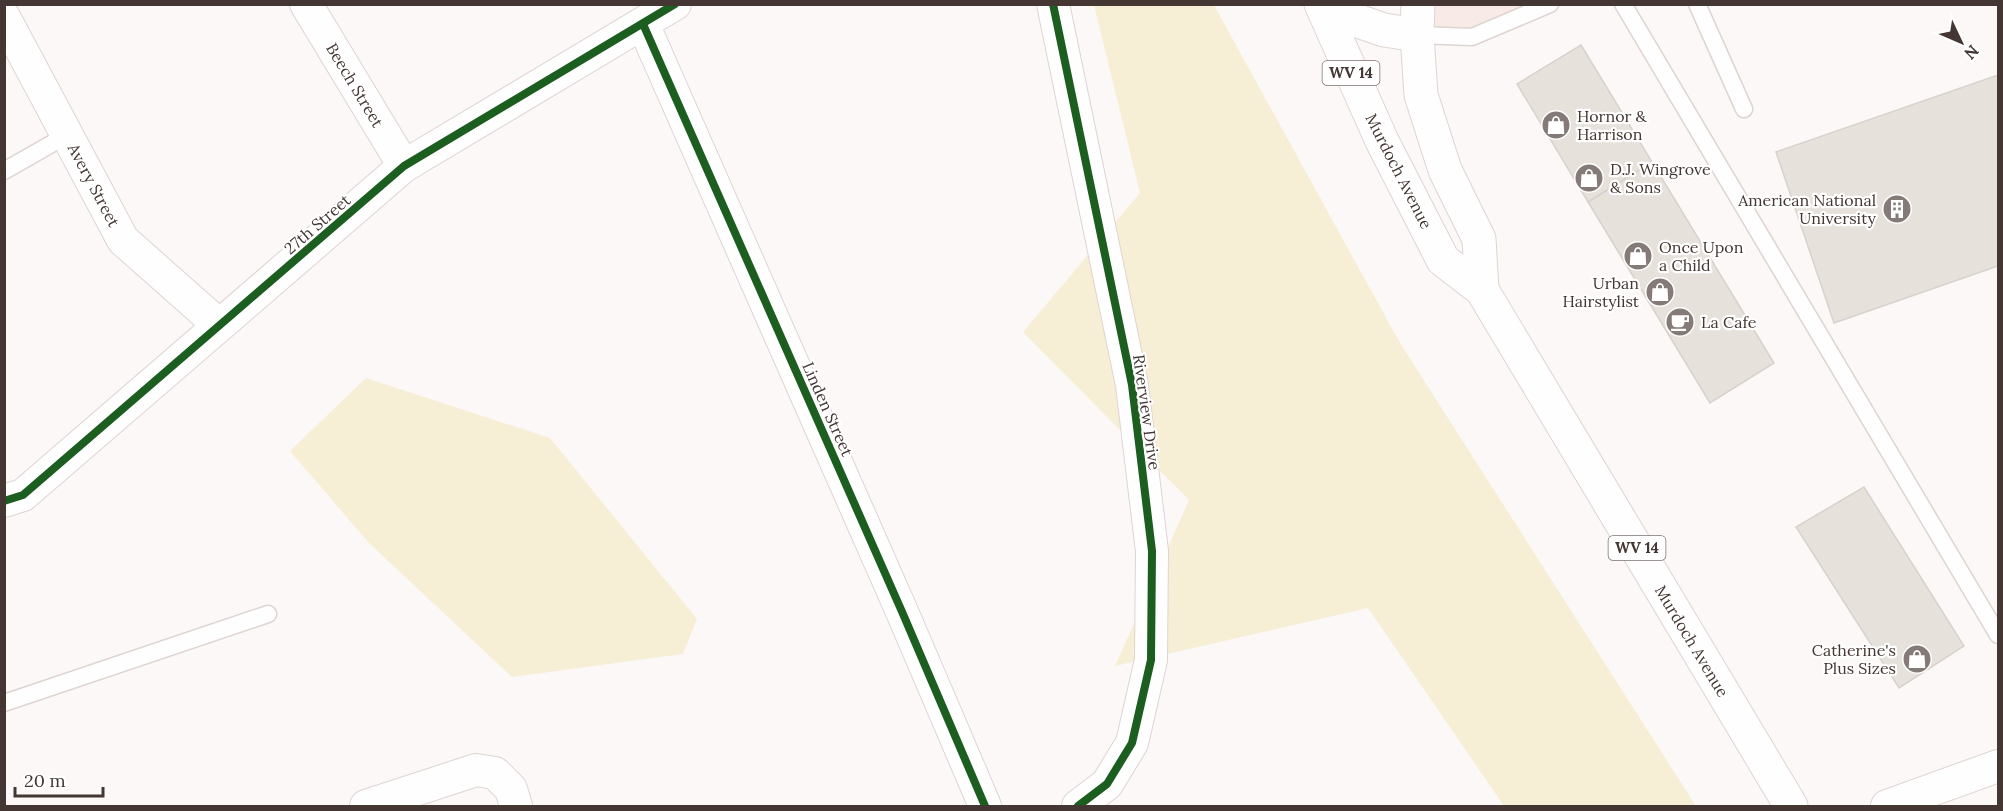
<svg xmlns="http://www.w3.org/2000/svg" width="2003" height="811" viewBox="0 0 2003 811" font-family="Lora,serif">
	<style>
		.built { fill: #f7eae7 }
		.green { fill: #f6efd6 }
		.building { fill: #e7e1dc; stroke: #d8d2cd; stroke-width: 1.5 }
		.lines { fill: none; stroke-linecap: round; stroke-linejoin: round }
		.service-casing { stroke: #ded4d2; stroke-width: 19 }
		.minor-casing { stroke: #ded4d2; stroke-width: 34 }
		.primary-casing { stroke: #ded4d2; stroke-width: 35 }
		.service { stroke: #fffefe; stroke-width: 16 }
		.minor { stroke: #fffefe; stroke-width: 32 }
		.primary { stroke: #fffefe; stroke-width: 33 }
		.cycleway-casing { stroke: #fff; stroke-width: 11 }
		.cycleway { stroke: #1b5e20; stroke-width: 8 }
		.labels { text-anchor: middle; stroke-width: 4.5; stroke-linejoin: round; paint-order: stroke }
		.shield { fill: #fff; stroke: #7c7270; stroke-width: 1.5 }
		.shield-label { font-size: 15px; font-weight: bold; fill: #443632 }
		.street-label { font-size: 16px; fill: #443632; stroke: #fff }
		.poi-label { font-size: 16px; fill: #443632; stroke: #fff; text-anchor: start }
	</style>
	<rect width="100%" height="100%" fill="#fcf8f7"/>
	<polygon class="built" points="1418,5 1550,5 1472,37 1417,35"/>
	<g class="green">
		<polygon points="1094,5 1214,5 1400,343 1696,806 1504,806 1368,608 1115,666 1189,500 1023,332 1140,193"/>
		<polygon points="366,378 550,438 697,619 683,654 512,677 369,543 290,451"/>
	</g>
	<g class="building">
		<polygon points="1581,45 1652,162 1588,202 1517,84"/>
		<polygon points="1998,75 1998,266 1834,323 1776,152"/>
		<polygon points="1652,162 1774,363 1710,403 1588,202"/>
		<polygon points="1864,487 1964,646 1899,688 1796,527"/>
	</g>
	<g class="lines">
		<g class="service-casing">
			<g id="service">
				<polyline points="1623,4 1998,635"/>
				<polyline points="1697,4 1744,109"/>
				<polyline points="1417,35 1472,37 1550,4"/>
				<polyline points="4,171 67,135"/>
				<polyline points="4,703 268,614"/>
			</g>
		</g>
		<g class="minor-casing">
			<g id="minor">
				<polyline points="306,4 404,166"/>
				<polyline points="1053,4 1132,385 1152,551 1151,660 1132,743 1107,784 1078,806"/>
				<polyline points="4,17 123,240 219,325"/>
				<polyline points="643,24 903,614 985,806"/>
				<polyline points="4,501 23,495 404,166 675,4"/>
				<polyline points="366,806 476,770 495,773 511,789 516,806"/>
				<polyline points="1887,806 1998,766"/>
			</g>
		</g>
		<g class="primary-casing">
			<g id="primary">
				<polyline points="1321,4 1382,141 1443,260 1482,290 1791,806"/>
				<polyline points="1336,4 1358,21 1384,30 1417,35"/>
				<polyline points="1418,4 1417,35 1421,95 1445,170 1479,239 1482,290"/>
			</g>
		</g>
		<use href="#service" class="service"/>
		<use href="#minor" class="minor"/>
		<use href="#primary" class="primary"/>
		<g class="cycleway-casing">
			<g id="cycleway">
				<polyline points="1053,4 1132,385 1152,551 1151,660 1132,743 1107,784 1078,806"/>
				<polyline points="643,24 903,614 985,806"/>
				<polyline points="4,501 23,495 404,166 675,4"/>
			</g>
		</g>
		<use href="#cycleway" class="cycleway"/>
	</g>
	<defs>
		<g id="shop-disc" transform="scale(1.5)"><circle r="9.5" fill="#847a77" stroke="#fff"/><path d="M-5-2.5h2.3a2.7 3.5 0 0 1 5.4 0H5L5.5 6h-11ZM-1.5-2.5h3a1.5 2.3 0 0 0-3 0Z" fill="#fff"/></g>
		<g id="building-disc" transform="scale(1.5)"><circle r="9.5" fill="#847a77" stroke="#fff"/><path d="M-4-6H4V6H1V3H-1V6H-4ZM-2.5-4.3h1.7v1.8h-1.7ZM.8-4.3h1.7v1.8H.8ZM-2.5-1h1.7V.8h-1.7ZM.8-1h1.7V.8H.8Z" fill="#fff"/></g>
		<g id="cafe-disc" transform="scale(1.5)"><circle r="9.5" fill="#847a77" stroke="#fff"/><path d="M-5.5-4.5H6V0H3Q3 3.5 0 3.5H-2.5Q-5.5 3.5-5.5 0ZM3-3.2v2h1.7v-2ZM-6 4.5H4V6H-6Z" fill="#fff"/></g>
	</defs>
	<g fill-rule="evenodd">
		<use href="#shop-disc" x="1556" y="125"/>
		<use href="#shop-disc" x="1589" y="178"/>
		<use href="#building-disc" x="1897" y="209"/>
		<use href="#shop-disc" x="1638" y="256"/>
		<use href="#shop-disc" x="1660" y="292"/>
		<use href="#cafe-disc" x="1680" y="322"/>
		<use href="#shop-disc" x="1917" y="659"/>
	</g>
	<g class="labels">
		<g class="shield">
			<rect x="1322.5" y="61" width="57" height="24" rx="4.5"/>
			<rect x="1608.5" y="536" width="57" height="24" rx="4.5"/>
		</g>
		<g class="shield-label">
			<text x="1351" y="78">WV 14</text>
			<text x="1637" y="553">WV 14</text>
		</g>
		<g class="street-label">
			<text transform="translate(355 85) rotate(59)" y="6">Beech Street</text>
			<text transform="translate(1399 171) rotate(63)" y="6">Murdoch Avenue</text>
			<text transform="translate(94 185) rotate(62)" y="6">Avery Street</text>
			<text transform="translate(317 224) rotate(-41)" y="6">27th Street</text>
			<text transform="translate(828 409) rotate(66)" y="6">Linden Street</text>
			<text transform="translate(1147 412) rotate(82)" y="6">Riverview Drive</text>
			<text transform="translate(1692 641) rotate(59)" y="6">Murdoch Avenue</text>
		</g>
		<g class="poi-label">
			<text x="1577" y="122">Hornor &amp;<tspan x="1577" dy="18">Harrison</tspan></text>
			<text x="1610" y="175">D.J. Wingrove<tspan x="1610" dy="18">&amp; Sons</tspan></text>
			<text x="1876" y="206" text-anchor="end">American National<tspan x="1876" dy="18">University</tspan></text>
			<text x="1659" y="253">Once Upon<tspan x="1659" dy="18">a Child</tspan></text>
			<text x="1639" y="289" text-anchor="end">Urban<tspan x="1639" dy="18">Hairstylist</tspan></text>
			<text x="1701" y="328">La Cafe</text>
			<text x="1896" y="656" text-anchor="end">Catherine's<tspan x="1896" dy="18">Plus Sizes</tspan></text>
		</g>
	</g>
	<rect width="2003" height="811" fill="none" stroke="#443632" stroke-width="12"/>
	<g transform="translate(1961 42) rotate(134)" stroke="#ffffff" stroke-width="4.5" paint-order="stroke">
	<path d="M0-4.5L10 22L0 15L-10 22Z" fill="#443632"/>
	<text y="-9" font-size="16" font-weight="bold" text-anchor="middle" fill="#443632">N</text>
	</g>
	<path d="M15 787v9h88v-9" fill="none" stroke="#443632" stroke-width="3"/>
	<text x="24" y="787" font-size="18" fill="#443632" stroke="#ffffff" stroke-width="4.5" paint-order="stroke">20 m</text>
</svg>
